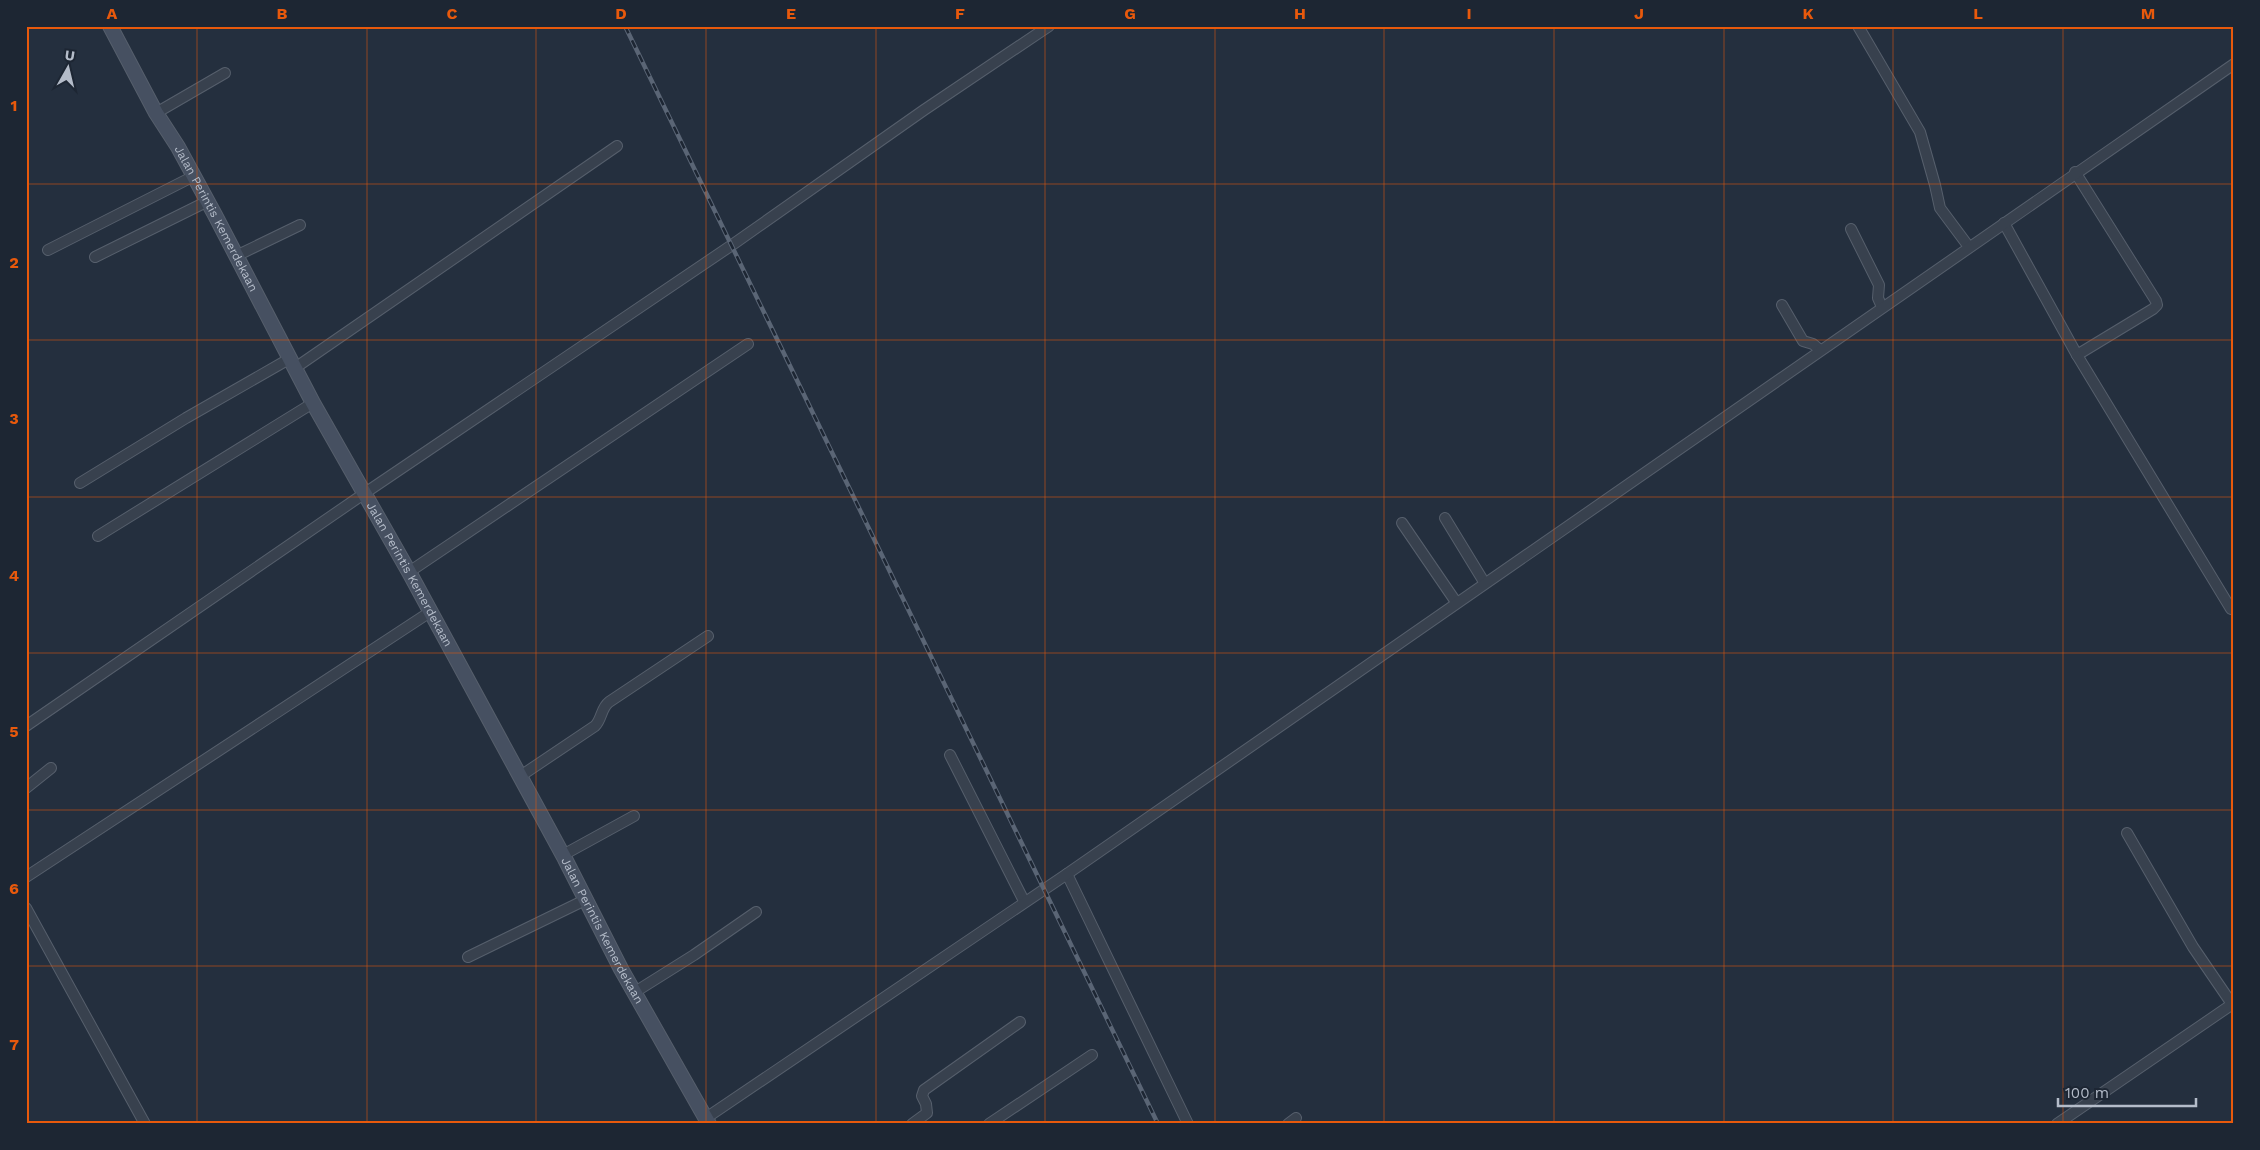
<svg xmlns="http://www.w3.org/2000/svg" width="2260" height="1150" viewBox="0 0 2260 1150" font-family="'Work Sans',sans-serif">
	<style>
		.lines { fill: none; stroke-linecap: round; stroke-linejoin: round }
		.street-casing { stroke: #565f6c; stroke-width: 12 }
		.secondary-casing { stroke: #565f6c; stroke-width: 16 }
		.street { stroke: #38414e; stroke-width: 10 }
		.secondary { stroke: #465061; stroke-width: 14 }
		.rail-casing { stroke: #5a6575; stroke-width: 4.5 }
		.rail { stroke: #1d2633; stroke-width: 2.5; stroke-dasharray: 8; stroke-linecap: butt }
		.grid { fill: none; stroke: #e8590c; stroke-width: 1; stroke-opacity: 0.55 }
		.labels { text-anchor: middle; stroke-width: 4.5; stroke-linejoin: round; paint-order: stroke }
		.street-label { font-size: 12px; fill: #b4bcc9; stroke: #1d2633 }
		.neatline { fill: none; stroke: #e8590c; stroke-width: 2 }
		.grid-label { font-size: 16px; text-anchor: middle; font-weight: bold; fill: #e8590c }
	</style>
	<rect width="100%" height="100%" fill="#242f3e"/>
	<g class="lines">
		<g class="street-casing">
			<g id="street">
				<polyline points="1858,26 1920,132 1935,185 1940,208 1969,247"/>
				<polyline points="156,113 225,73"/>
				<polyline points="2004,223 2077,355 2153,309 2157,305 2156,301 2075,172"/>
				<polyline points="1851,229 1879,285 1878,298 1882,307"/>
				<polyline points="48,250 194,176"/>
				<polyline points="236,256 300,225"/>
				<polyline points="95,257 208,201"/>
				<polyline points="1782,305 1803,341 1813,344 1820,350"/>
				<polyline points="2077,355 2231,609"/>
				<polyline points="295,368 617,146"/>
				<polyline points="80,483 186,418 289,359"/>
				<polyline points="1445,518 1484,582"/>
				<polyline points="1402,523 1456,602"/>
				<polyline points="98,536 313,403"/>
				<polyline points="409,572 748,344"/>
				<polyline points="26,726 365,493 732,245 924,110 1049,26"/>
				<polyline points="950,755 1024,901"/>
				<path d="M519 777 595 726C602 719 601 708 609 702L708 636"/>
				<polyline points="26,788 51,768"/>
				<polyline points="2127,833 2193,947 2232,1004"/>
				<polyline points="563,855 634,816"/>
				<polyline points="1067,874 1188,1124"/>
				<polyline points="26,877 430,612"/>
				<polyline points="26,908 145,1124"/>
				<polyline points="468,957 585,900"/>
				<polyline points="635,992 694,955 756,912"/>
				<polyline points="706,1118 1067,874 2234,64"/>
				<polyline points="912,1124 927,1113 926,1104 922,1096 924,1090 1020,1022"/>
				<polyline points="989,1124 1092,1055"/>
				<polyline points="1288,1124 1296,1118"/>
				<polyline points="2057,1124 2234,1003"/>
			</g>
		</g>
		<g class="secondary-casing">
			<g id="secondary">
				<path id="s1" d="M110 26 156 113 178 147 215 215 313 403 409 572 565 859 621 969 709 1124"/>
			</g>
		</g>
		<use href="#street" class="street"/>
		<use href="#secondary" class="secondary"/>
		<g class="rail-casing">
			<polyline id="rail" points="625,26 1158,1124"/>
		</g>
		<use href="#rail" class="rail"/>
	</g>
	<path class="grid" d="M197 26V1124M367 26V1124M536 26V1124M706 26V1124M876 26V1124M1045 26V1124M1215 26V1124M1384 26V1124M1554 26V1124M1724 26V1124M1893 26V1124M2063 26V1124M26 184H2234M26 340H2234M26 497H2234M26 653H2234M26 810H2234M26 966H2234"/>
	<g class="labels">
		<g class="street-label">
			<text dy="4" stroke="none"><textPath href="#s1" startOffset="220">Jalan Perintis Kemerdekaan</textPath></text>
			<text dy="4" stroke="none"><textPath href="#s1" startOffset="625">Jalan Perintis Kemerdekaan</textPath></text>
			<text dy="4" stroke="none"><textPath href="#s1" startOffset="1030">Jalan Perintis Kemerdekaan</textPath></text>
		</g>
	</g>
	<rect width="2260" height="1150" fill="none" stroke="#1d2633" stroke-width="55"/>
	<g transform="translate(68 68) rotate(8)" stroke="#1d2633" stroke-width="4" paint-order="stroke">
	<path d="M0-4L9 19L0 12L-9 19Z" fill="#b4bcc9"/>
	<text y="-8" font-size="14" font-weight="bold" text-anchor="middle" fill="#b4bcc9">U</text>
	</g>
	<path d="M2058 1098v8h138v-8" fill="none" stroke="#b4bcc9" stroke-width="2.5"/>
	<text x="2065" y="1098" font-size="15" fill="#b4bcc9" stroke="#1d2633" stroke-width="4" paint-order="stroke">100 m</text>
	<rect x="28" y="28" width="2204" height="1094" class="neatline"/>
	<g class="grid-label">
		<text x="112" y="19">A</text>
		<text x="282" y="19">B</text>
		<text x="452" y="19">C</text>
		<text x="621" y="19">D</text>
		<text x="791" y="19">E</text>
		<text x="960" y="19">F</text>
		<text x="1130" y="19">G</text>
		<text x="1300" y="19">H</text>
		<text x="1469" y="19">I</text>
		<text x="1639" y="19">J</text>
		<text x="1808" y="19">K</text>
		<text x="1978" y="19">L</text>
		<text x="2148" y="19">M</text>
		<text x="14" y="111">1</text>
		<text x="14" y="268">2</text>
		<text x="14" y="424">3</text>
		<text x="14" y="581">4</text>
		<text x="14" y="737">5</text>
		<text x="14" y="894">6</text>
		<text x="14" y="1050">7</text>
	</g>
</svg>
